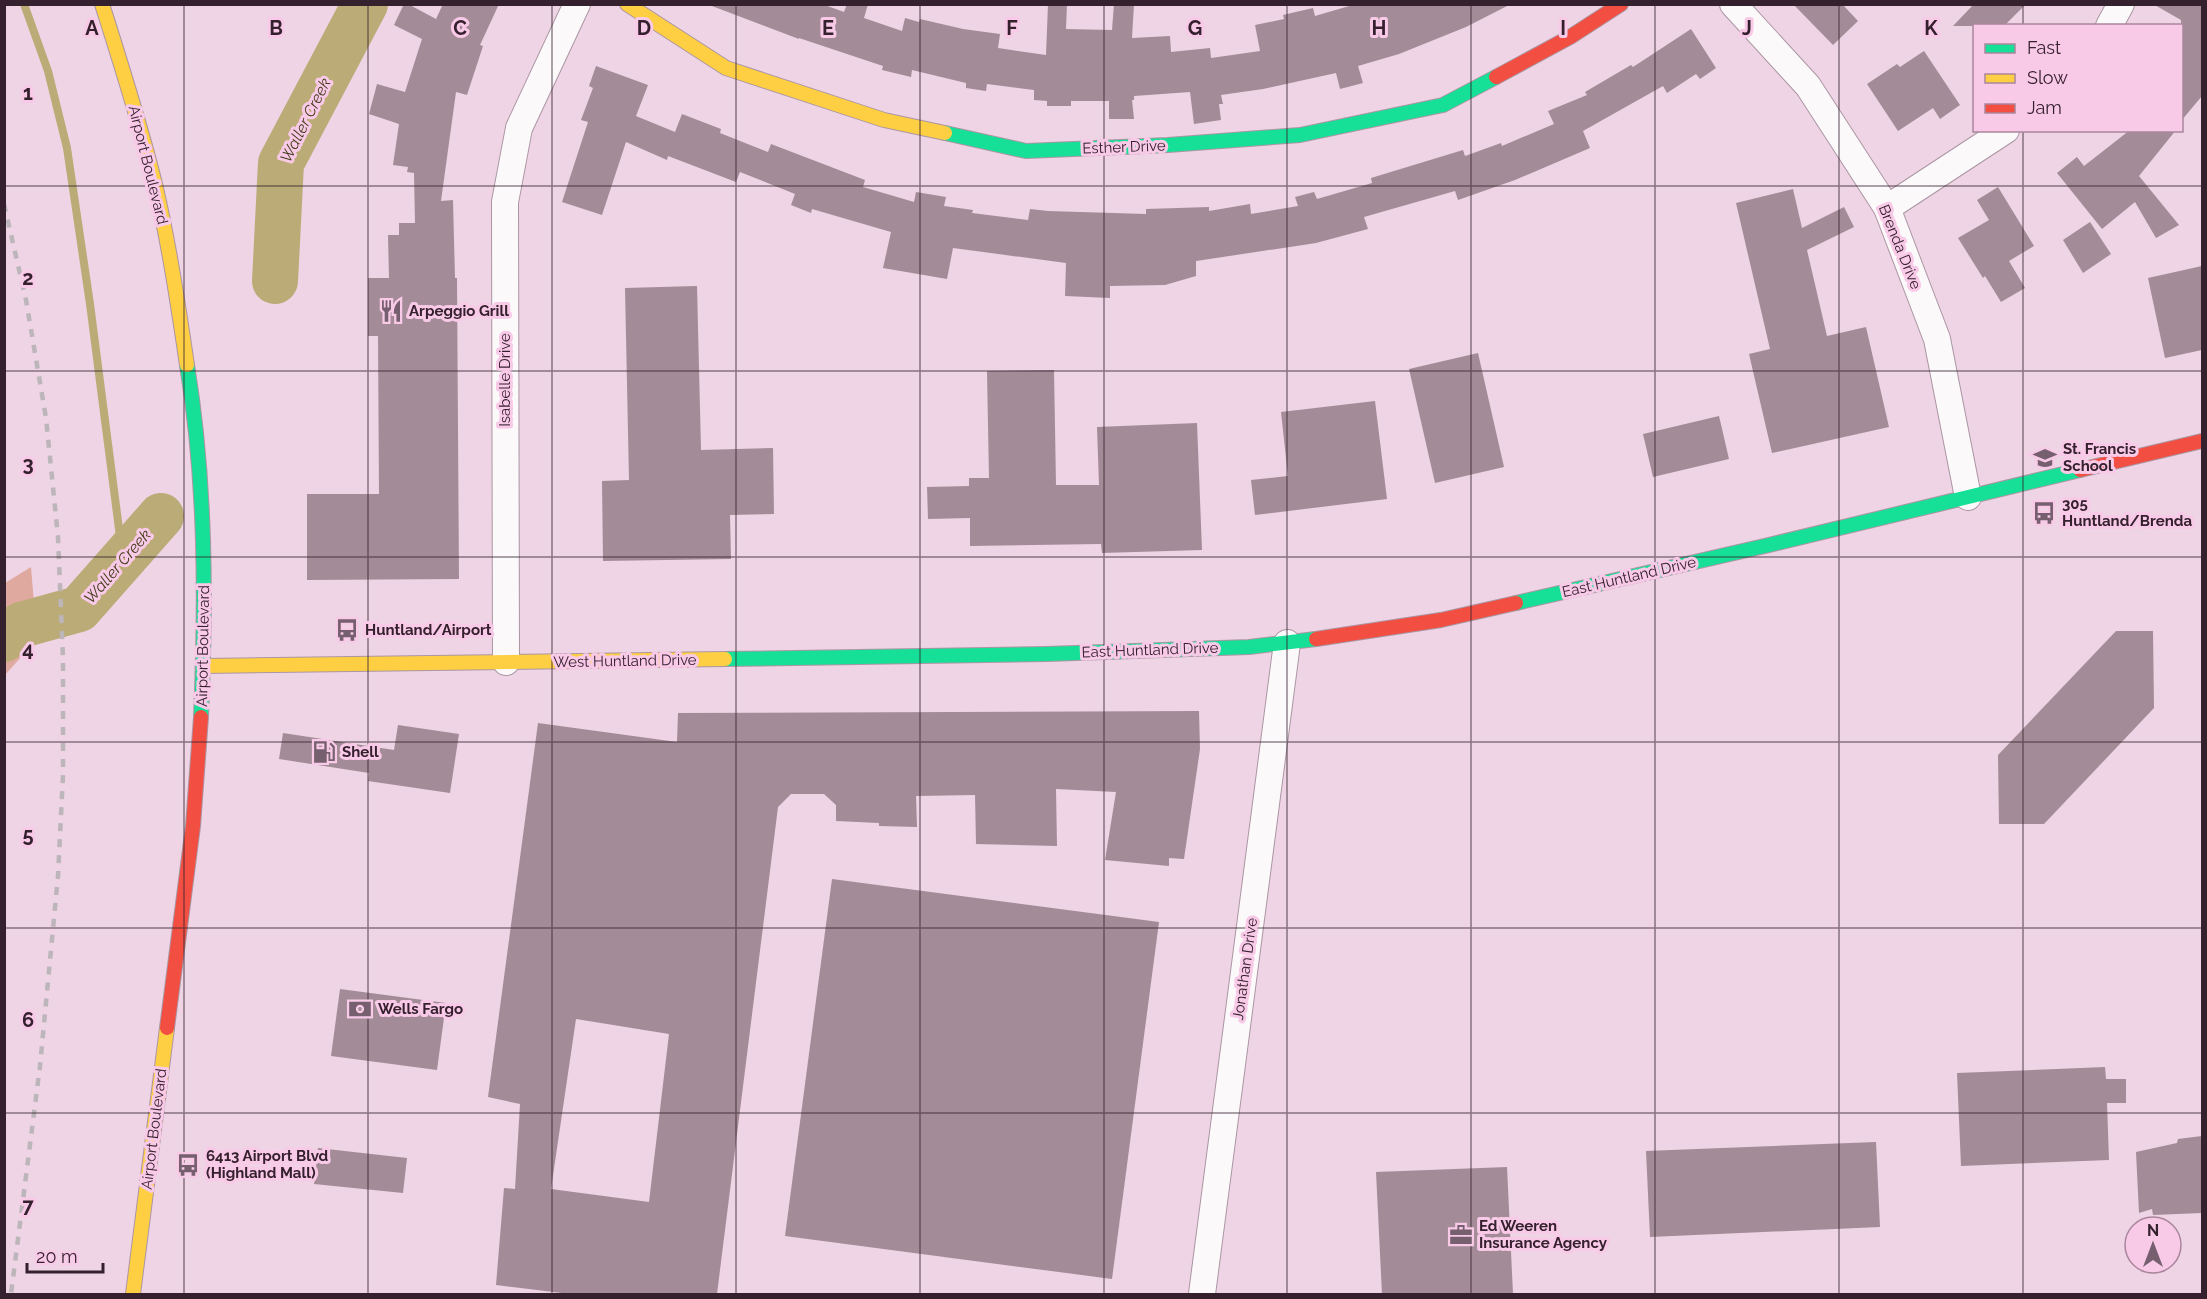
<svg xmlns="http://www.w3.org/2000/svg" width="2207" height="1299" viewBox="0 0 2207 1299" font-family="Raleway,sans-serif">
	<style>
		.forest { fill: #e0a9a0 }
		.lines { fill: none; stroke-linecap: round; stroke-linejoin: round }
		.stream { stroke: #bbab76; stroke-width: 8 }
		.river { stroke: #bbab76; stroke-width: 46 }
		.building { fill: #a38c97; fill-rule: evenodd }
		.street-casing { stroke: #ab96a3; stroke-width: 28 }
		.fast-casing { stroke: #ab96a3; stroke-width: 16 }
		.slow-casing { stroke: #ab96a3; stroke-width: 16 }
		.jam-casing { stroke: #ab96a3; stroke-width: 16 }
		.street { stroke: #fcf9fb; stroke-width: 26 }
		.fast { stroke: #16e098; stroke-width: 14 }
		.slow { stroke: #ffcf43; stroke-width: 14 }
		.jam { stroke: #f24e42; stroke-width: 14 }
		.rail { stroke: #bcb5ba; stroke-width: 4.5; stroke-dasharray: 8 8; stroke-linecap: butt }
		.grid { fill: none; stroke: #35202e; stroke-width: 1.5; stroke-opacity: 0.55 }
		.labels { text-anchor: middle; stroke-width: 6; stroke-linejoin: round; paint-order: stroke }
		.street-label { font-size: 15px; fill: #35202e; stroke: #f8cae7 }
		.poi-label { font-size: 15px; font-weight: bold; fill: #35202e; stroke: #f8cae7; text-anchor: start }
		.water-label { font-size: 16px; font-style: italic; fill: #423d19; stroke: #f8cae7 }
		.grid-label { font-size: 20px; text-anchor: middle; font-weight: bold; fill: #35202e; stroke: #f8cae7; stroke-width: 6; stroke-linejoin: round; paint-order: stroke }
	</style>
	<rect width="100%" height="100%" fill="#eed4e4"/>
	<polygon class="forest" points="31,567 37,639 5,675 5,583"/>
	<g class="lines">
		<polyline class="stream" points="24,4 48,71 67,148 90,304 123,560"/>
		<g class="river">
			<polyline points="275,281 281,163 365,4"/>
			<polyline points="4,639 21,625 79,609 161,516"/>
		</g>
	</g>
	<g class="building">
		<polygon points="404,4 408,4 436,19 443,4 499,4 480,45 483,46 467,95 456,92 441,201 453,200 455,278 457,278 459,579 307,580 307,494 379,494 378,336 368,336 368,278 389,278 388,235 399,235 399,223 415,223 414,173 407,172 408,167 393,165 399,124 369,114 377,84 405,92 422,39 394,25"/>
		<polygon points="712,4 822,4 844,12 847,4 868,4 864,18 902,31 905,18 919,22 920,19 963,29 1000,34 998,48 1046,55 1048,4 1067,4 1066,29 1112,30 1114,4 1134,4 1132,38 1170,36 1171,52 1210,48 1211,58 1260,51 1255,25 1284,19 1283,15 1313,8 1315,16 1356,4 1511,4 1466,27 1399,54 1358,66 1363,83 1340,89 1336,73 1263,89 1221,95 1223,104 1219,104 1221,120 1194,124 1190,92 1134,96 1134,100 1132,100 1134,119 1109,119 1109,101 1071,101 1071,106 1047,106 1047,101 1034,100 1034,90 987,84 986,91 966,88 966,83 912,70 911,77 882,70 883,66 799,38 799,39 712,6"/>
		<polygon points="1974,4 2026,4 2004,26 1953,26"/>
		<polygon points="2153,4 2202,4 2202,96 2181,121 2181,20"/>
		<polygon points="1794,5 1843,5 1858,21 1833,45"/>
		<polygon points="1691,29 1716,68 1700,79 1696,74 1667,93 1663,86 1583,131 1590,148 1515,180 1458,200 1455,191 1364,217 1368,229 1316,243 1196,261 1196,276 1165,285 1110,286 1110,298 1065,296 1066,263 953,248 947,279 883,268 891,232 812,209 811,213 791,205 795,194 740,172 736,182 668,156 667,160 626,142 602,215 562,202 588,122 581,120 593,88 589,86 596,66 648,85 636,116 675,132 682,114 721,129 720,133 768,152 771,144 865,180 863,187 914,202 916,192 946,197 944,206 973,210 972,213 1028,220 1030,209 1048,211 1146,214 1146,209 1209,207 1209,211 1250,204 1251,214 1298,206 1295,197 1314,192 1317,199 1372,183 1371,178 1463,150 1465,156 1501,143 1502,146 1554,124 1548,111 1587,95 1585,92 1631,65 1633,67"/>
		<polygon points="1924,51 1960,105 1940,119 1933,108 1898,131 1867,84 1897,64 1900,67"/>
		<polygon points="2130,130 2176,130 2139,176 2179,225 2156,238 2135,202 2102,229 2057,173 2077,157 2084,166"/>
		<polygon points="1998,187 2034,246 2009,261 2025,288 2001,302 1985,276 1983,278 1958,238 1989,220 1977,200"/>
		<polygon points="1793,189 1802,228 1844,207 1854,227 1807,250 1827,336 1866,327 1889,427 1772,453 1749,354 1770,349 1736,203"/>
		<polygon points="2090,222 2111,254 2083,273 2063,240"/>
		<polygon points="2202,266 2202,350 2165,358 2148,278"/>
		<polygon points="697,286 701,450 773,448 774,514 730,515 731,559 603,561 602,481 629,480 625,288"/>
		<polygon points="1478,353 1504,467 1435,483 1409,369"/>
		<polygon points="1054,370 1056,485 1099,485 1097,427 1197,423 1202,550 1102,553 1101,544 970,546 970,518 928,519 927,487 969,486 969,478 989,478 987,371"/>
		<polygon points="1375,401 1387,499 1255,515 1251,480 1288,476 1281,412"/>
		<polygon points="1719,416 1729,459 1653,477 1643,434"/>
		<polygon points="2116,631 2153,631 2154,708 2044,824 1999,824 1998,755"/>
		<path d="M1199 711 1200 749 1184 859 1169 858V866L1105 860 1116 792 1056 789 1057 846 976 844 975 795 916 796 917 827 879 826V823L836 821V805L824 794H791L778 807 717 1294H570L496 1285 504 1188 515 1189 520 1104 488 1097 538 723 677 742 678 713ZM576 1019 669 1034 649 1202 551 1189Z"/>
		<polygon points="398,725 459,734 450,793 368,781 369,773 279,759 283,733 394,750"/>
		<polygon points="832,879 1159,922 1112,1279 785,1236"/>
		<polygon points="340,989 446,1003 437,1070 331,1056"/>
		<polygon points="2105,1067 2106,1079 2126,1079 2126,1103 2107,1103 2109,1160 1961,1166 1957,1073"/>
		<polygon points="2202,1136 2202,1213 2153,1215 2152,1209 2139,1213 2136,1152 2177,1143 2178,1139"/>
		<polygon points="1876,1142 1880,1227 1650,1237 1646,1151"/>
		<polygon points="318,1148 407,1158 403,1193 314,1184"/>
		<polygon points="1507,1167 1513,1294 1382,1294 1376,1172"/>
	</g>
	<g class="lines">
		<g class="street-casing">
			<g id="street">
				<polyline points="1733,4 1808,86 1887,208 1937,339 1968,497"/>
				<polyline points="2109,26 2121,4"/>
				<polyline points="1887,208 2006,130"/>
				<polyline points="506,662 505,202 519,128 577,4"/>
				<polyline points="1202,1294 1287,643"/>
			</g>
		</g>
		<g class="fast-casing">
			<g id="fast">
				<polyline points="945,133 1026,151 1168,145 1300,135 1443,105 1496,77"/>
				<path d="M187 365C206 481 206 600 201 717"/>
				<polyline points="1516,603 1769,545 2080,470"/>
				<polyline points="725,659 1047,654 1249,647 1316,639"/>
			</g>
		</g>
		<g class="slow-casing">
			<g id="slow">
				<path d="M102 4C121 64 140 123 155 184 169 244 178 304 187 365"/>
				<polyline points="627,4 726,68 884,120 945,133"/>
				<polyline points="204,666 725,659"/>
				<polyline points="133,1294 167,1028"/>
			</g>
		</g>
		<g class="jam-casing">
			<g id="jam">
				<polyline points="1496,77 1570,37 1621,4"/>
				<polyline points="2080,470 2202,441"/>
				<polyline points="1316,639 1441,620 1516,603"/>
				<polyline points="167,1028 193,826 201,717"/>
			</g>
		</g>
		<use href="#street" class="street"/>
		<use href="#fast" class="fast"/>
		<use href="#slow" class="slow"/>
		<use href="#jam" class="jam"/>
		<polyline class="rail" points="4,204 26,300 46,418 58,537 63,658 63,775 58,876 40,1066 11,1294"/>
	</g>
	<path class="grid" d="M184 4V1294M368 4V1294M552 4V1294M736 4V1294M920 4V1294M1104 4V1294M1287 4V1294M1471 4V1294M1655 4V1294M1839 4V1294M2023 4V26M2023 130V1294M4 186H2202M4 371H2202M4 557H2202M4 742H2202M4 928H2202M4 1113H2202"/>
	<defs>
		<g id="restaurant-bare" transform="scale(1.8)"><path d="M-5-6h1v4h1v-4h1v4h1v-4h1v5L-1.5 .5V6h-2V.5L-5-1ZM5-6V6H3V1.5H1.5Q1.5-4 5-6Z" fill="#765f6e" stroke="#f8cae7" stroke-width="2.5" paint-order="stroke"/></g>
		<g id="school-bare" transform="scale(1.8)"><path d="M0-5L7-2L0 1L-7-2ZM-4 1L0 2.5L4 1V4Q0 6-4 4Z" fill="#765f6e" stroke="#f8cae7" stroke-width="2.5" paint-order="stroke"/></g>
		<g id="bus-bare" transform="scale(1.8)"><path d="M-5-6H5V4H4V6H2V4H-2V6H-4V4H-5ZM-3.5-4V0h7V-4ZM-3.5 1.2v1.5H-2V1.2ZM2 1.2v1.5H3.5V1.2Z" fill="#765f6e" stroke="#f8cae7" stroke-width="2.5" paint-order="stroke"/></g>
		<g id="fuel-bare" transform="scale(1.8)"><path d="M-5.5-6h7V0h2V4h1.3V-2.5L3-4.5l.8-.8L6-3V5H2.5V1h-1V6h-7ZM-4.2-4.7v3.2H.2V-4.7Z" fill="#765f6e" stroke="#f8cae7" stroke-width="2.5" paint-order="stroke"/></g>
		<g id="bank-bare" transform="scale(1.8)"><path d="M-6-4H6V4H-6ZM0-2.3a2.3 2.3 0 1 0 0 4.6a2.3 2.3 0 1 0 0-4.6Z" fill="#765f6e" stroke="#f8cae7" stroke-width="2.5" paint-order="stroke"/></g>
		<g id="office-bare" transform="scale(1.8)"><path d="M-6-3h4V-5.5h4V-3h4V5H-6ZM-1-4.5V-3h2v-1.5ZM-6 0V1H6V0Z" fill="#765f6e" stroke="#f8cae7" stroke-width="2.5" paint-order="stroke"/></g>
	</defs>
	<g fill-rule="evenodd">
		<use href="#restaurant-bare" x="391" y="311"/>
		<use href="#school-bare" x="2045" y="458"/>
		<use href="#bus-bare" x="2044" y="513"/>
		<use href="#bus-bare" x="347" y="630"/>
		<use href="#fuel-bare" x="324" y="752"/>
		<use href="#bank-bare" x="360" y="1009"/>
		<use href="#bus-bare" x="188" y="1165"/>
		<use href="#office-bare" x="1461" y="1235"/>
	</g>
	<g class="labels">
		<g class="street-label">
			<text transform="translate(1124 147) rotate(-2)" y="5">Esther Drive</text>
			<text transform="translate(148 165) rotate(76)" y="5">Airport Boulevard</text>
			<text transform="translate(1900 247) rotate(68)" y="5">Brenda Drive</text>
			<text transform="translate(505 380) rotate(-90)" y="5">Isabelle Drive</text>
			<text transform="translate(1629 577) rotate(-13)" y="5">East Huntland Drive</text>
			<text transform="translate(203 646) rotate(-89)" y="5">Airport Boulevard</text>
			<text transform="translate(1150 650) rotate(-2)" y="5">East Huntland Drive</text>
			<text transform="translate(625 661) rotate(-1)" y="5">West Huntland Drive</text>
			<text transform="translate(1245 969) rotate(-82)" y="5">Jonathan Drive</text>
			<text transform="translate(154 1129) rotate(-83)" y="5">Airport Boulevard</text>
		</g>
		<g class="poi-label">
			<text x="409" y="316">Arpeggio Grill</text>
			<text x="2063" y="454">St. Francis<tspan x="2063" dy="17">School</tspan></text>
			<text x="2062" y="509">305<tspan x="2062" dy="17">Huntland/Brenda</tspan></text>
			<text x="365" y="635">Huntland/Airport</text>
			<text x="342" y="757">Shell</text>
			<text x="378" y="1014">Wells Fargo</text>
			<text x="206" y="1161">6413 Airport Blvd<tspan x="206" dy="17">(Highland Mall)</tspan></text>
			<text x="1479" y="1231">Ed Weeren<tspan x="1479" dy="17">Insurance Agency</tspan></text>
		</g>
		<g class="water-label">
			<text transform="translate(305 120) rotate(-63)" y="6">Waller Creek</text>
			<text transform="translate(117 566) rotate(-49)" y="6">Waller Creek</text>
		</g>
	</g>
	<g class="grid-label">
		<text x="92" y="35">A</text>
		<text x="276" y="35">B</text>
		<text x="460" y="35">C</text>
		<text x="644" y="35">D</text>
		<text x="828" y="35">E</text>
		<text x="1012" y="35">F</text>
		<text x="1195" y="35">G</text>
		<text x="1379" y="35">H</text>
		<text x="1563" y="35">I</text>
		<text x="1747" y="35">J</text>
		<text x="1931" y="35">K</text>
		<text x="28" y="100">1</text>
		<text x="28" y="285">2</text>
		<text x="28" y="471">3</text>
		<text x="28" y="656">4</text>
		<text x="28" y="842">5</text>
		<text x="28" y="1027">6</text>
		<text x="28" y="1213">7</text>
	</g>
	<rect width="2207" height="1299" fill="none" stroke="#35202e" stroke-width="12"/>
	<rect x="1973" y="24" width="210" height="108" fill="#f8cae7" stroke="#aa869d" stroke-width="1.5"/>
	<rect x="1985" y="44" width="30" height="9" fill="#16e098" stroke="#aa869d" stroke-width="1.5"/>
	<text x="2027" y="54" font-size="18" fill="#35202e">Fast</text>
	<rect x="1985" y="74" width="30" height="9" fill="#ffcf43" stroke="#aa869d" stroke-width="1.5"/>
	<text x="2027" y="84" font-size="18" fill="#35202e">Slow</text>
	<rect x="1985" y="104" width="30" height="9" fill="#f24e42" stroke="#aa869d" stroke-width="1.5"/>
	<text x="2027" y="114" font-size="18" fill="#35202e">Jam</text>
	<g transform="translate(2153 1245)"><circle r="28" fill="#f8cae7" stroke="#aa869d" stroke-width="1.5"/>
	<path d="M0-4.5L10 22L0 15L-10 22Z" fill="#765f6e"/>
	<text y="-9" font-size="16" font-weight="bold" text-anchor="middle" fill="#35202e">N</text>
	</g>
	<path d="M27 1263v9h76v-9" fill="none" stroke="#35202e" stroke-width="3"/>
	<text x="36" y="1263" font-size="18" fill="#35202e" stroke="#f8cae7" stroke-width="4.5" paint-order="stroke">20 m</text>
</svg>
